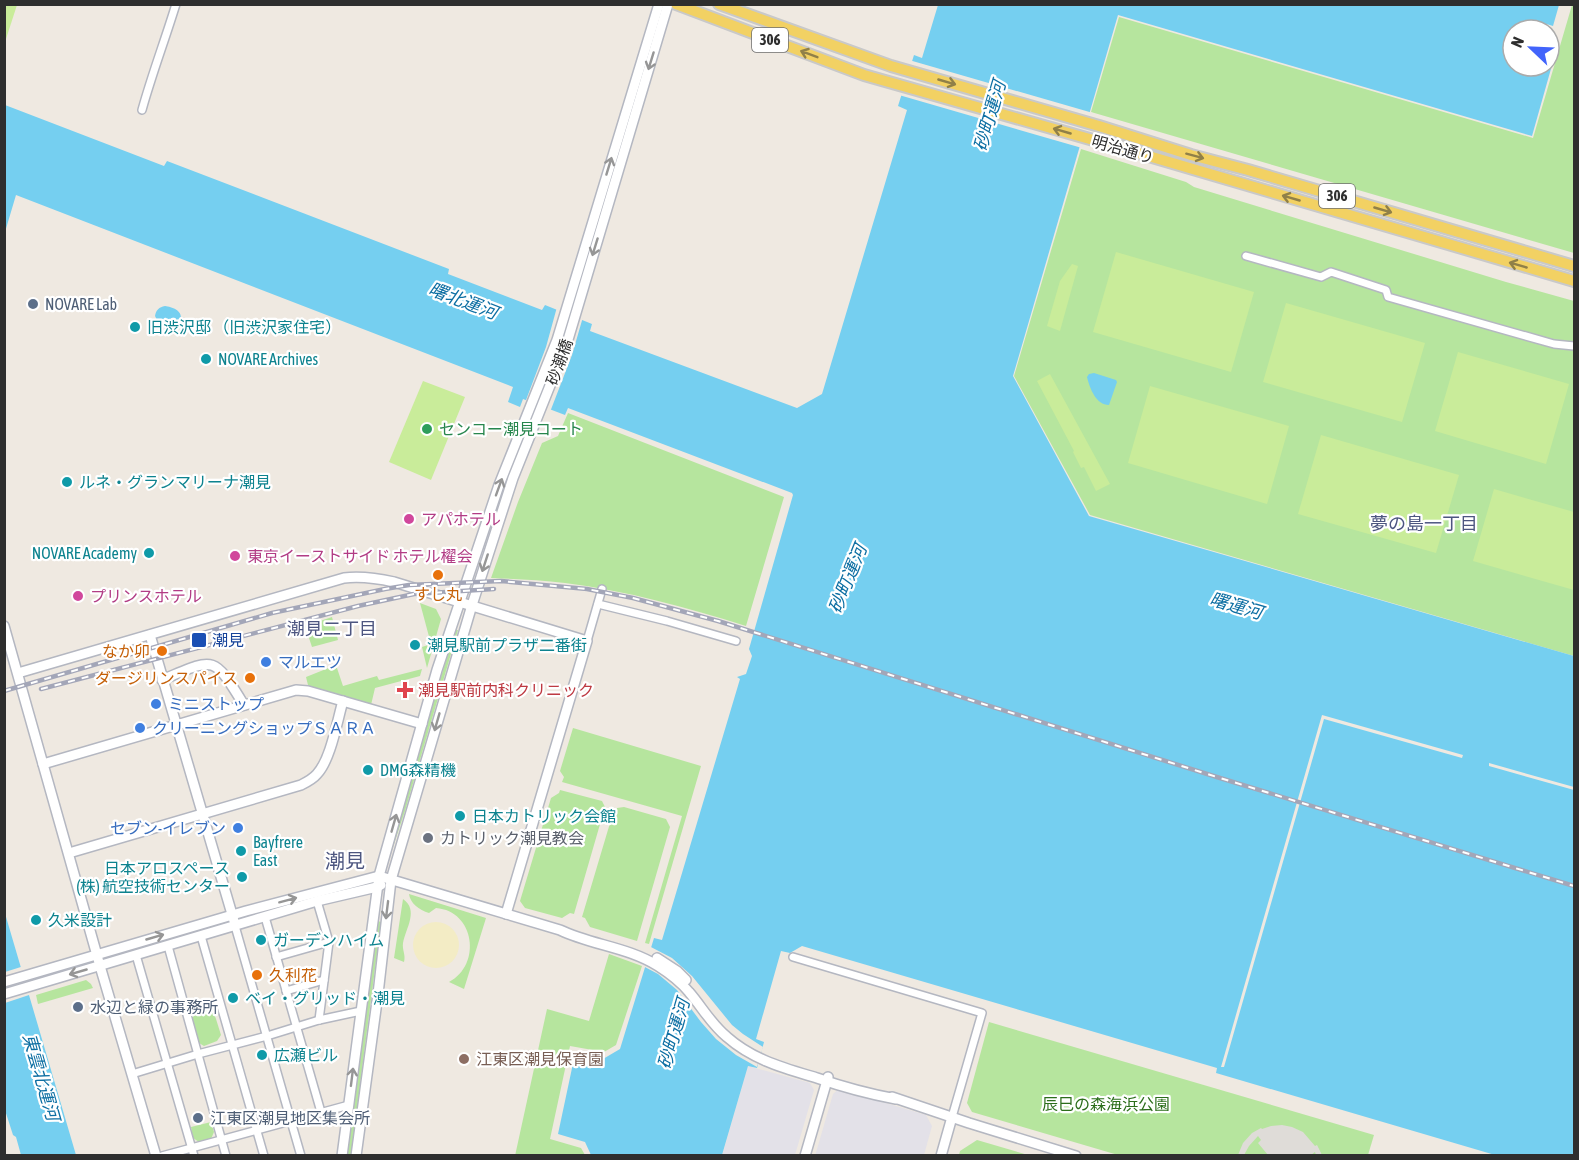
<svg xmlns="http://www.w3.org/2000/svg" width="1579" height="1160" viewBox="0 0 1579 1160" font-family="'Asap Condensed','Noto Sans JP',sans-serif">
	<style>
		.industrial { fill: #e3e1e8 }
		.green { fill: #b6e59e }
		.sand { fill: #f3ecc5 }
		.pitch { fill: #c9ec9a }
		.plaza { fill: #dfdcd8 }
		.water { fill: #75cff0 }
		.pier { fill: #efe9e1 }
		.lines { fill: none; stroke-linecap: round; stroke-linejoin: round }
		.street-casing { stroke: #b4b7c1; stroke-width: 10 }
		.secondary-casing { stroke: #b4b7c1; stroke-width: 12 }
		.primary-casing { stroke: #c9c9c9; stroke-width: 14 }
		.street { stroke: #fff; stroke-width: 7 }
		.secondary { stroke: #fff; stroke-width: 9 }
		.primary { stroke: #f2d163; stroke-width: 10 }
		.rail-casing { stroke: #a3a6b8; stroke-width: 4.5 }
		.rail { stroke: #fff; stroke-width: 2; stroke-dasharray: 7; stroke-linecap: butt }
		.oneway { stroke: #908048 }
		.oneway2 { stroke: #969696 }
		.service-dot { fill: #5c6f8a; stroke: #fff; stroke-width: 2 }
		.culture-dot { fill: #0f9aa8; stroke: #fff; stroke-width: 2 }
		.leisure-dot { fill: #2e9e5b; stroke: #fff; stroke-width: 2 }
		.hotel-dot { fill: #d1479c; stroke: #fff; stroke-width: 2 }
		.food-dot { fill: #e8710a; stroke: #fff; stroke-width: 2 }
		.transit-dot { fill: #1a4fb4; stroke: #fff; stroke-width: 2 }
		.shop-dot { fill: #3f7fe0; stroke: #fff; stroke-width: 2 }
		.health-dot { fill: #e0444e; stroke: #fff; stroke-width: 2 }
		.worship-dot { fill: #6b7280; stroke: #fff; stroke-width: 2 }
		.education-dot { fill: #8d6e63; stroke: #fff; stroke-width: 2 }
		.labels { text-anchor: middle; stroke-width: 4.5; stroke-linejoin: round; paint-order: stroke }
		.shield { fill: #fff; stroke: #6d6d6d; stroke-width: 1.5 }
		.shield-label { font-size: 15px; font-weight: bold; fill: #2e2e2e }
		.street-label { font-size: 16px; fill: #2e2e2e; stroke: #fff }
		.service-label { font-size: 16px; fill: #4e5e75; stroke: #fff; text-anchor: start }
		.culture-label { font-size: 16px; fill: #0d838f; stroke: #fff; text-anchor: start }
		.leisure-label { font-size: 16px; fill: #27864d; stroke: #fff; text-anchor: start }
		.hotel-label { font-size: 16px; fill: #b23c85; stroke: #fff; text-anchor: start }
		.food-label { font-size: 16px; fill: #c56008; stroke: #fff; text-anchor: end }
		.transit-label { font-size: 16px; fill: #164399; stroke: #fff; text-anchor: start }
		.shop-label { font-size: 16px; fill: #366cbe; stroke: #fff; text-anchor: start }
		.health-label { font-size: 16px; fill: #be3a42; stroke: #fff; text-anchor: start }
		.worship-label { font-size: 16px; fill: #5b616d; stroke: #fff; text-anchor: start }
		.education-label { font-size: 16px; fill: #785e54; stroke: #fff; text-anchor: start }
		.park-label { font-size: 16px; fill: #2c6e1b; stroke: #fff }
		.water-label { font-size: 18px; font-style: italic; fill: #0d6fa3; stroke: #fff }
		.neighbourhood-label { font-size: 18px; fill: #4d5680; stroke: #fff }
		.quarter-label { font-size: 20px; fill: #4d5680; stroke: #fff }
	</style>
	<rect width="100%" height="100%" fill="#efe9e1"/>
	<g class="industrial">
		<polygon points="748,1066 810,1083 814,1090 795,1155 722,1156"/>
		<polygon points="839,1089 926,1115 932,1126 924,1155 815,1156 833,1094"/>
	</g>
	<g class="green">
		<polygon points="1572,5 1574,5 1574,253 1091,112 1119,17 1533,138"/>
		<polygon points="1081,149 1186,182 1194,187 1506,282 1574,301 1574,656 1090,515 1014,376"/>
		<path d="M568 413 784 497 746 626C686 607 627 591 565 583 540 580 515 579 491 578L518 502 542 443 558 436Z"/>
		<polygon points="420,603 436,609 441,619 427,668 422,647 431,644"/>
		<polygon points="332,617 338,640 312,647 305,626"/>
		<polygon points="456,630 458,630 405,811 392,850 390,850 443,670"/>
		<polygon points="336,665 343,686 377,676 379,680 422,669 420,676 375,688 371,705 309,689 306,677"/>
		<polygon points="573,728 701,766 649,944 645,943 682,816 562,782 564,777 560,771"/>
		<polygon points="560,790 602,801 605,807 574,914 570,913 562,918 525,908 520,901 551,798 559,793"/>
		<polygon points="624,807 666,819 670,827 637,941 590,927 585,918 582,917 613,813 617,808"/>
		<path d="M409 894 486 918 464 989 449 982C482 965 475 911 436 908L429 913C419 910 410 903 409 894Z"/>
		<path d="M403 899C419 910 406 928 403 943 402 950 406 955 404 962L394 958Z"/>
		<polygon points="378,921 381,922 351,1155 347,1156"/>
		<polygon points="609,954 642,966 616,1045 604,1052 570,1046 550,1139 581,1148 585,1155 515,1156 547,1009 589,1021"/>
		<polygon points="86,980 91,984 93,988 38,1004 36,995"/>
		<polygon points="210,1000 221,1035 217,1041 204,1046 199,1043 189,1006"/>
		<polygon points="989,1022 1374,1135 1368,1155 1118,1155 972,1112 967,1103"/>
		<polygon points="211,1122 214,1132 211,1139 199,1142 193,1138 191,1127"/>
		<polygon points="977,1140 1028,1155 959,1155 960,1151"/>
	</g>
	<circle class="sand" cx="436" cy="945" r="23"/>
	<g class="pitch">
		<polygon points="5,4 17,5 5,42 4,5"/>
		<polygon points="1116,252 1254,292 1231,372 1093,332"/>
		<polygon points="1072,264 1078,266 1060,331 1047,326 1060,281"/>
		<polygon points="1286,303 1425,343 1402,422 1263,382"/>
		<polygon points="1458,352 1569,384 1546,464 1435,431"/>
		<polygon points="1050,374 1110,484 1096,491 1084,467 1081,468 1073,452 1074,451 1037,381"/>
		<polygon points="423,381 465,397 431,480 389,462"/>
		<polygon points="1150,386 1289,426 1267,504 1128,463"/>
		<polygon points="1321,435 1459,475 1436,553 1298,514"/>
		<polygon points="1494,489 1574,512 1574,590 1473,561"/>
	</g>
	<polygon class="plaza" points="1282,1125 1292,1127 1303,1132 1315,1146 1317,1145 1322,1155 1316,1155 1315,1152 1311,1155 1268,1155 1258,1143 1261,1140 1258,1136 1249,1146 1244,1155 1238,1155 1243,1143 1252,1133 1261,1128 1262,1129 1271,1126"/>
	<g class="water">
		<polygon points="938,5 1559,5 1553,26 1543,23 1540,30 1513,30 1513,66 1549,66 1549,49 1556,51 1532,136 1118,15 1013,376 1089,516 1574,656 1574,1155 1495,1155 1216,1073 1217,1068 802,946 790,953 781,951 756,1039 764,1042 757,1068 748,1066 722,1155 591,1155 585,1142 558,1134 575,1054 603,1059 620,1049 654,938 662,940 740,679 737,677 746,674 752,656 749,649 793,495 792,493 568,408 565,415 523,399 520,407 508,402 513,387 16,195 5,232 5,105 164,166 167,161 449,269 448,274 542,310 545,305 592,324 590,331 797,408 822,394 907,110 898,106 914,55 922,58"/>
		<path d="M165 306C172 307 182 310 181 319L176 322 170 321 161 324 158 322 155 316C156 310 159 307 165 306Z"/>
		<path d="M1094 373 1116 380 1117 382 1109 405C1096 405 1090 389 1087 377L1089 374Z"/>
		<polygon points="4,910 76,1155 21,1155 16,1137 13,1135 4,1107"/>
	</g>
	<g class="pier">
		<polygon points="909,60 1093,113 1082,148 899,95"/>
		<polygon points="557,307 583,317 572,355 550,412 525,402 523,408 546,347"/>
		<polygon points="1322,715 1463,755 1462,758 1324,719 1224,1067 1221,1067"/>
		<polygon points="1489,763 1574,787 1574,790 1489,766"/>
		<polygon points="649,946 672,958 692,976 732,1025 743,1034 763,1047 757,1067 736,1055 716,1039 701,1022 677,990 658,974 643,966"/>
		<polygon points="24,966 32,994 5,1003 5,972"/>
	</g>
	<g class="lines">
		<g class="street-casing">
			<g id="street">
				<path d="M142 110C152 74 165 40 176 4"/>
				<polyline points="1246,256 1321,277 1331,272 1386,290 1388,297 1554,344 1574,346"/>
				<polyline points="598,604 667,621 736,641"/>
				<polyline points="587,641 602,589"/>
				<polyline points="317,901 329,942 319,1020"/>
				<polyline points="265,917 321,1112"/>
				<polyline points="235,926 301,1156"/>
				<polyline points="201,936 264,1156"/>
				<polyline points="168,946 226,1156"/>
				<polyline points="136,955 194,1156"/>
				<polyline points="276,957 329,942"/>
				<polyline points="793,957 982,1013 952,1117"/>
				<polyline points="286,991 324,980"/>
				<polyline points="132,1074 198,1054 267,1036 319,1020 361,1011"/>
				<polyline points="162,1156 349,1105"/>
			</g>
		</g>
		<g class="secondary-casing">
			<g id="secondary">
				<polyline points="4,626 100,966 156,1156"/>
				<polyline points="150,635 234,921"/>
				<path d="M18 673 344 578C361 576 376 578 394 582L587 641 506 914"/>
				<path d="M162 680C216 657 213 655 244 705"/>
				<polyline points="43,764 296,690 308,691 422,724"/>
				<path d="M69 853 301 785C307 782 313 779 317 774 331 759 337 721 343 701"/>
				<polyline points="657,958 677,971 686,980"/>
				<path d="M4 982 246 911 379 876 560 930C591 945 628 947 658 966 669 973 680 981 689 992 702 1007 711 1024 727 1037 753 1060 784 1068 817 1078 843 1087 869 1094 896 1099"/>
				<polyline points="4,994 317,901 377,887 381,885"/>
				<polyline points="892,1097 969,1123 1076,1156"/>
				<polyline points="342,1156 379,876 437,670 499,485 557,340 659,4"/>
				<polyline points="356,1156 378,994 391,880 472,605 513,478 567,343 668,4"/>
				<polyline points="805,1156 828,1077"/>
				<polyline points="941,1156 952,1117"/>
			</g>
		</g>
		<g class="primary-casing">
			<g id="primary">
				<polyline points="676,4 864,75 1118,147 1574,281"/>
				<polyline points="719,4 891,66 1099,126 1191,155 1248,170 1574,266"/>
			</g>
		</g>
		<use href="#street" class="street"/>
		<use href="#secondary" class="secondary"/>
		<use href="#primary" class="primary"/>
		<g class="rail-casing">
			<g id="rail">
				<polyline points="41,689 358,606 414,594 494,589"/>
				<polyline points="4,691 272,613 385,589 409,585 501,581 587,589 633,598 718,621 1220,778 1574,886"/>
			</g>
		</g>
		<use href="#rail" class="rail"/>
	</g>
	<defs><path id="oneway-shaft" d="M-6 0H5M1.5-3L5.5 0L1.5 3" fill="none" stroke-width="1.6" stroke-linecap="round" stroke-linejoin="round" transform="scale(1.5)"/></defs>
	<g class="oneway">
		<use href="#oneway-shaft" transform="translate(809 54) rotate(-159)"/>
		<use href="#oneway-shaft" transform="translate(947 82) rotate(16)"/>
		<use href="#oneway-shaft" transform="translate(1062 131) rotate(-164)"/>
		<use href="#oneway-shaft" transform="translate(1195 156) rotate(15)"/>
		<use href="#oneway-shaft" transform="translate(1291 198) rotate(-164)"/>
		<use href="#oneway-shaft" transform="translate(1383 210) rotate(16)"/>
		<use href="#oneway-shaft" transform="translate(1518 265) rotate(-164)"/>
	</g>
	<g class="oneway2">
		<use href="#oneway-shaft" transform="translate(651 61) rotate(107)"/>
		<use href="#oneway-shaft" transform="translate(609 166) rotate(-73)"/>
		<use href="#oneway-shaft" transform="translate(595 247) rotate(107)"/>
		<use href="#oneway-shaft" transform="translate(499 487) rotate(-70)"/>
		<use href="#oneway-shaft" transform="translate(485 563) rotate(108)"/>
		<use href="#oneway-shaft" transform="translate(437 722) rotate(106)"/>
		<use href="#oneway-shaft" transform="translate(394 823) rotate(-74)"/>
		<use href="#oneway-shaft" transform="translate(288 900) rotate(-15)"/>
		<use href="#oneway-shaft" transform="translate(387 910) rotate(97)"/>
		<use href="#oneway-shaft" transform="translate(155 937) rotate(-16)"/>
		<use href="#oneway-shaft" transform="translate(78 972) rotate(164)"/>
		<use href="#oneway-shaft" transform="translate(352 1077) rotate(-83)"/>
	</g>
	<g class="service-dot">
		<circle cx="33" cy="304" r="6"/>
		<circle cx="78" cy="1007" r="6"/>
		<circle cx="198" cy="1118" r="6"/>
	</g>
	<g class="culture-dot">
		<circle cx="135" cy="327" r="6"/>
		<circle cx="206" cy="359" r="6"/>
		<circle cx="67" cy="482" r="6"/>
		<circle cx="149" cy="553" r="6"/>
		<circle cx="415" cy="645" r="6"/>
		<circle cx="368" cy="770" r="6"/>
		<circle cx="460" cy="816" r="6"/>
		<circle cx="241" cy="851" r="6"/>
		<circle cx="242" cy="877" r="6"/>
		<circle cx="36" cy="920" r="6"/>
		<circle cx="261" cy="940" r="6"/>
		<circle cx="233" cy="998" r="6"/>
		<circle cx="262" cy="1055" r="6"/>
	</g>
	<circle class="leisure-dot" cx="427" cy="429" r="6"/>
	<g class="hotel-dot">
		<circle cx="409" cy="519" r="6"/>
		<circle cx="235" cy="556" r="6"/>
		<circle cx="78" cy="596" r="6"/>
	</g>
	<g class="food-dot">
		<circle cx="438" cy="575" r="6"/>
		<circle cx="162" cy="651" r="6"/>
		<circle cx="250" cy="678" r="6"/>
		<circle cx="257" cy="975" r="6"/>
	</g>
	<rect class="transit-dot" x="191" y="632" width="16" height="16" rx="3"/>
	<g class="shop-dot">
		<circle cx="266" cy="662" r="6"/>
		<circle cx="156" cy="704" r="6"/>
		<circle cx="140" cy="728" r="6"/>
		<circle cx="238" cy="828" r="6"/>
	</g>
	<path class="health-dot" d="M402 681h6v6h6v6h-6v6h-6v-6h-6v-6h6z"/>
	<circle class="worship-dot" cx="428" cy="838" r="6"/>
	<circle class="education-dot" cx="464" cy="1059" r="6"/>
	<g class="labels">
		<g class="shield">
			<rect x="752" y="28" width="36" height="24" rx="4.5"/>
			<rect x="1319" y="184" width="36" height="24" rx="4.5"/>
		</g>
		<g class="shield-label">
			<text x="770" y="45">306</text>
			<text x="1337" y="201">306</text>
		</g>
		<g class="street-label">
			<text transform="translate(1123 149) rotate(16)" y="6">明治通り</text>
			<text transform="translate(559 362) rotate(-70)" y="6">砂潮橋</text>
		</g>
		<g class="service-label">
			<text x="45" y="310">NOVARE Lab</text>
			<text x="90" y="1013">水辺と緑の事務所</text>
			<text x="210" y="1124">江東区潮見地区集会所</text>
		</g>
		<g class="culture-label">
			<text x="147" y="333">旧渋沢邸 （旧渋沢家住宅）</text>
			<text x="218" y="365">NOVARE Archives</text>
			<text x="79" y="488">ルネ・グランマリーナ潮見</text>
			<text x="137" y="559" text-anchor="end">NOVARE Academy</text>
			<text x="427" y="651">潮見駅前プラザ二番街</text>
			<text x="380" y="776">DMG森精機</text>
			<text x="472" y="822">日本カトリック会館</text>
			<text x="253" y="848">Bayfrere<tspan x="253" dy="18">East</tspan></text>
			<text x="230" y="874" text-anchor="end">日本アロスペース<tspan x="230" dy="18">(株) 航空技術センター</tspan></text>
			<text x="48" y="926">久米設計</text>
			<text x="273" y="946">ガーデンハイム</text>
			<text x="245" y="1004">ベイ・グリッド・潮見</text>
			<text x="274" y="1061">広瀬ビル</text>
		</g>
		<g class="leisure-label">
			<text x="439" y="435">センコー潮見コート</text>
		</g>
		<g class="hotel-label">
			<text x="421" y="525">アパホテル</text>
			<text x="247" y="562">東京イーストサイド ホテル櫂会</text>
			<text x="90" y="602">プリンスホテル</text>
		</g>
		<g class="food-label">
			<text x="438" y="600" text-anchor="middle">すし丸</text>
			<text x="150" y="657">なか卯</text>
			<text x="238" y="684">ダージリンスパイス</text>
			<text x="269" y="981" text-anchor="start">久利花</text>
		</g>
		<g class="transit-label">
			<text x="212" y="646">潮見</text>
		</g>
		<g class="shop-label">
			<text x="278" y="668">マルエツ</text>
			<text x="168" y="710">ミニストップ</text>
			<text x="152" y="734">クリーニングショップＳＡＲＡ</text>
			<text x="226" y="834" text-anchor="end">セブン-イレブン</text>
		</g>
		<g class="health-label">
			<text x="418" y="696">潮見駅前内科クリニック</text>
		</g>
		<g class="worship-label">
			<text x="440" y="844">カトリック潮見教会</text>
		</g>
		<g class="education-label">
			<text x="476" y="1065">江東区潮見保育園</text>
		</g>
		<g class="park-label">
			<text x="1106" y="1110">辰巳の森海浜公園</text>
		</g>
		<g class="water-label">
			<text transform="translate(990 116) rotate(-74)" y="6">砂町運河</text>
			<text transform="translate(463 301) rotate(21)" y="6">曙北運河</text>
			<text transform="translate(848 579) rotate(-68)" y="6">砂町運河</text>
			<text transform="translate(1236 606) rotate(16)" y="6">曙運河</text>
			<text transform="translate(674 1034) rotate(-74)" y="6">砂町運河</text>
			<text transform="translate(41 1077) rotate(74)" y="6">東雲北運河</text>
		</g>
		<g class="neighbourhood-label">
			<text x="1424" y="530">夢の島一丁目</text>
			<text x="332" y="635">潮見二丁目</text>
		</g>
		<g class="quarter-label">
			<text x="345" y="868">潮見</text>
		</g>
	</g>
	<rect width="1579" height="1160" fill="none" stroke="#2e2e2e" stroke-width="12"/>
	<g transform="translate(1531 48) rotate(293)"><circle r="28" fill="#ffffff" stroke="#ababab" stroke-width="1.5"/>
	<path d="M0-4.5L10 22L0 15L-10 22Z" fill="#4264fb"/>
	<text y="-9" font-size="16" font-weight="bold" text-anchor="middle" fill="#2e2e2e">N</text>
	</g>
</svg>
